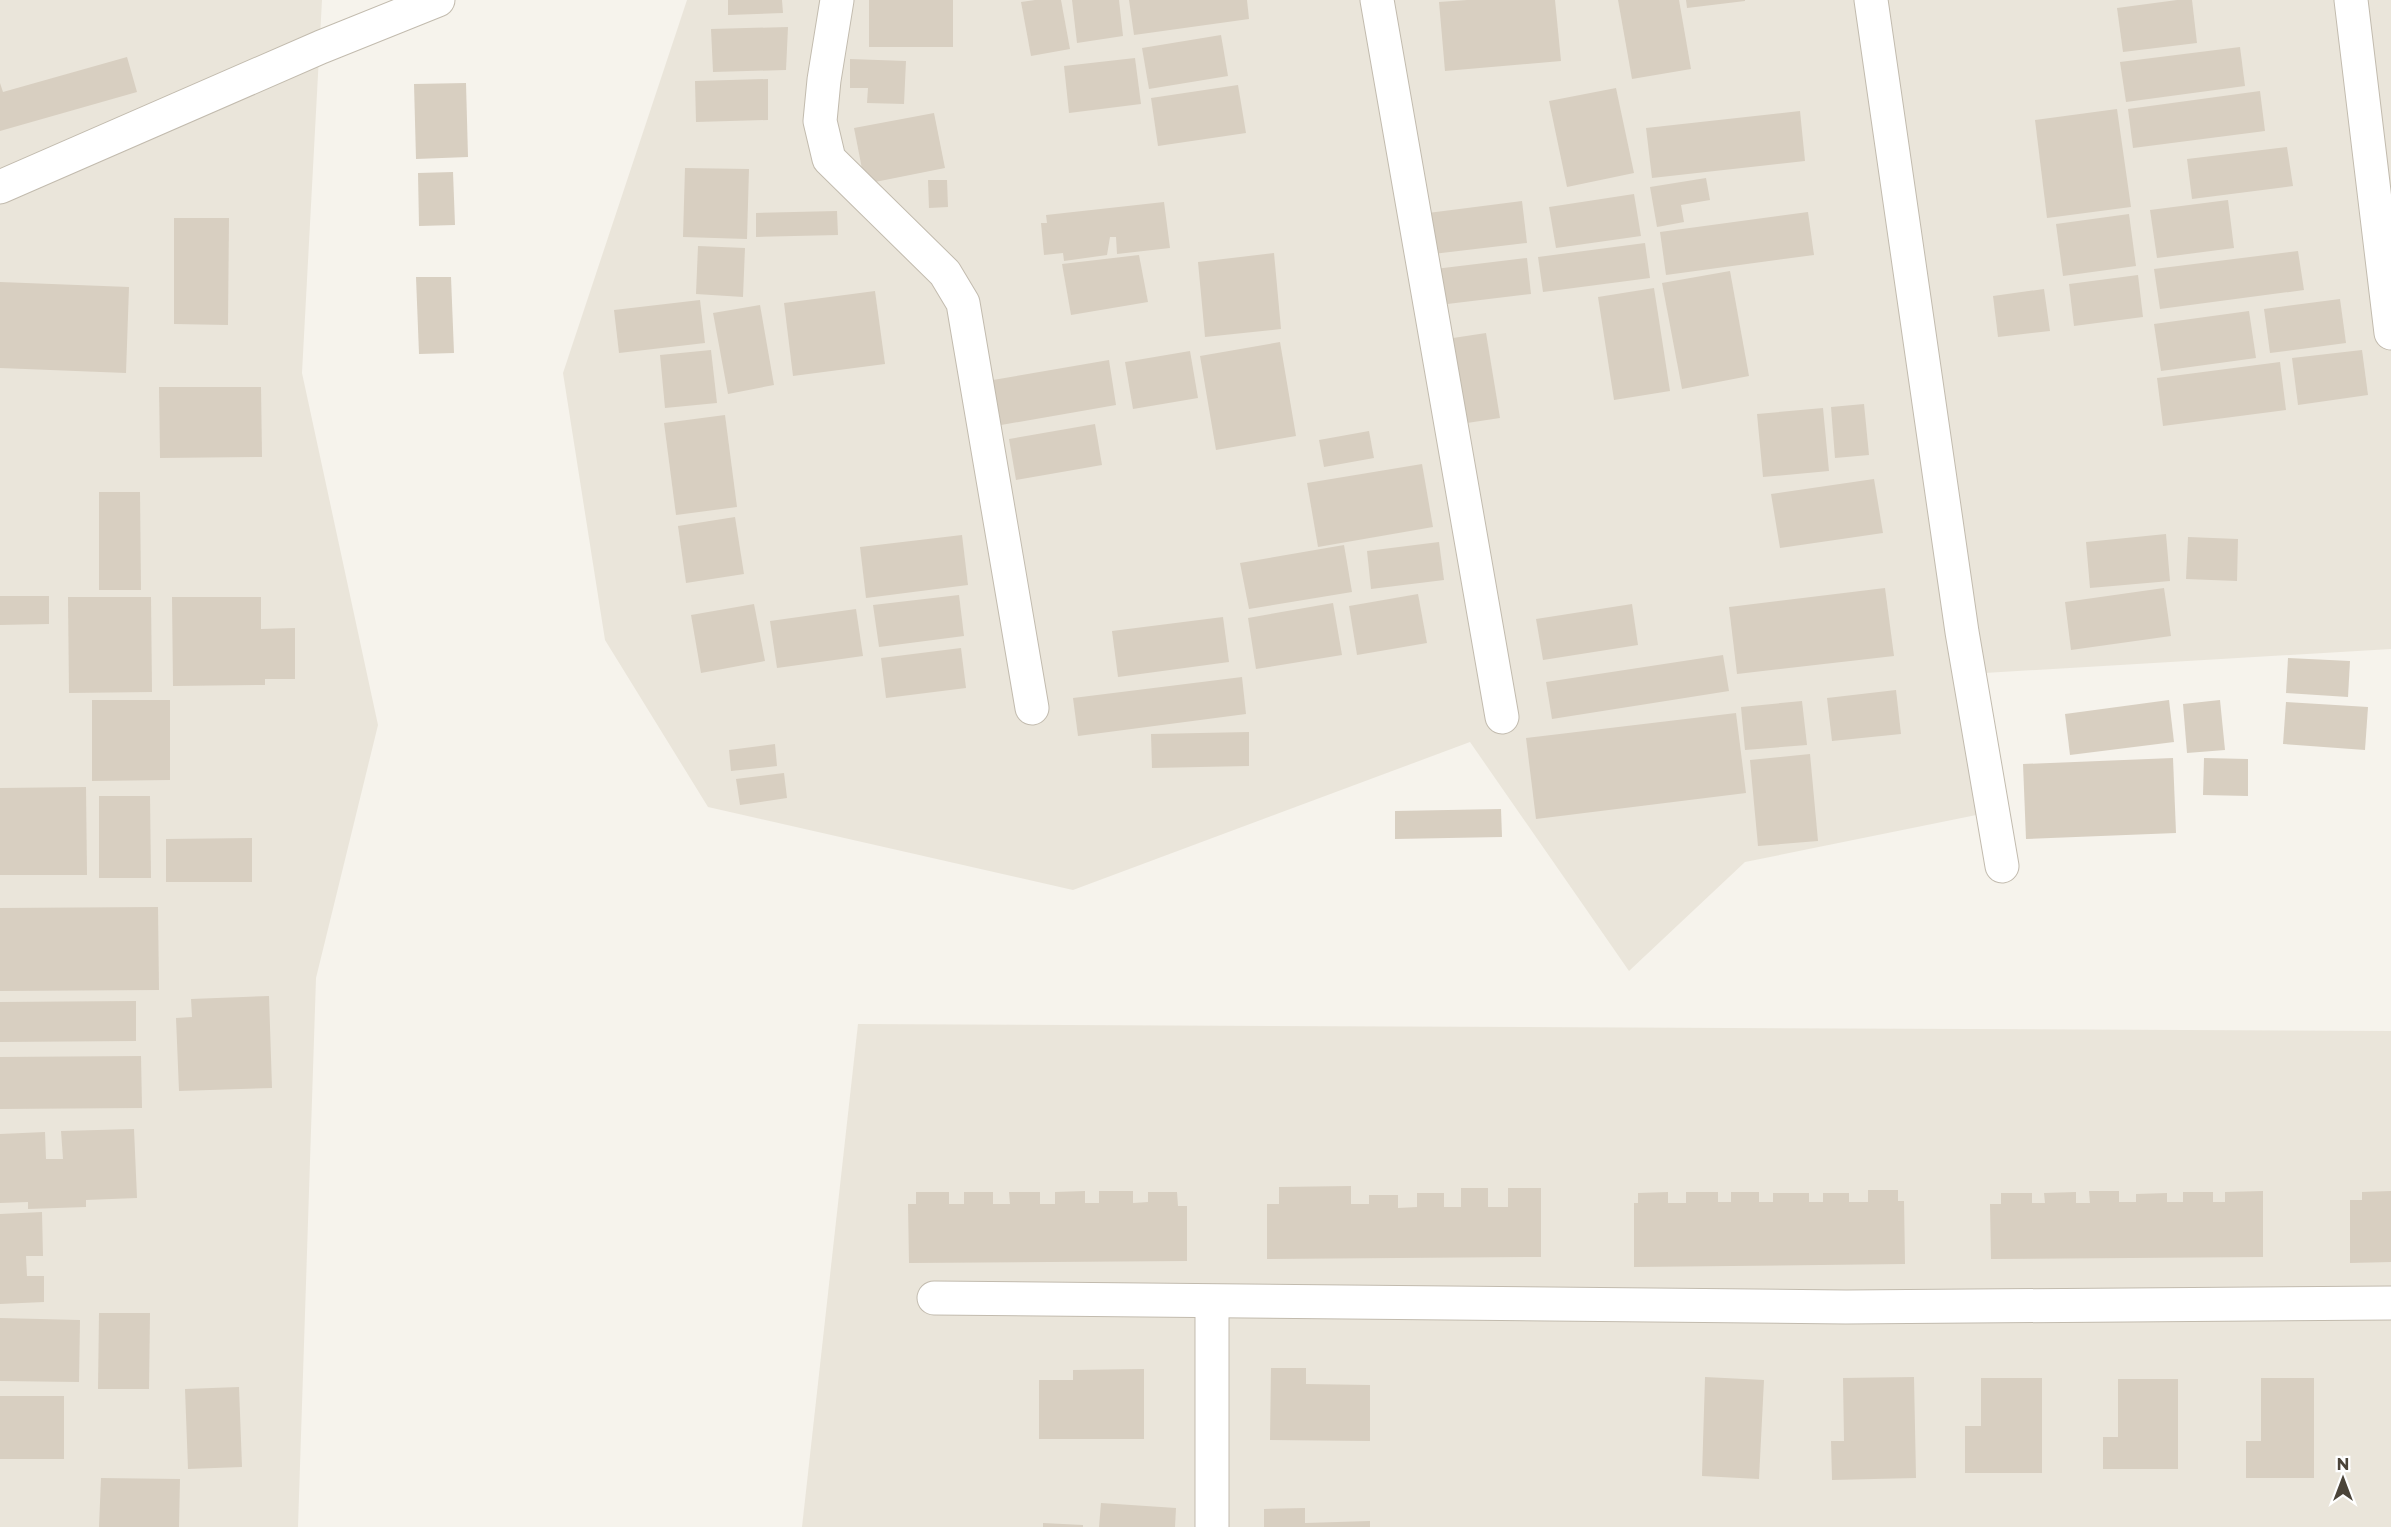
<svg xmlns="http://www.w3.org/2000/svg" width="2391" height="1527" viewBox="0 0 2391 1527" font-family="Montserrat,sans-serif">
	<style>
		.residential { fill: #eae5da }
		.building { fill: #d8cfc1 }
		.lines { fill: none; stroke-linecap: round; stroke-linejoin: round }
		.minor-casing { stroke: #c2bbae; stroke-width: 35 }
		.minor { stroke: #fff; stroke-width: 33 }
	</style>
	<rect width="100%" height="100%" fill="#f6f3ec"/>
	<g class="residential">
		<polygon points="0,0 322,0 302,373 378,725 316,978 298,1527 0,1527"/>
		<polygon points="687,0 2391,0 2391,649 1968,674 1996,811 1745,862 1629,971 1470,742 1073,890 708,807 605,640 563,373"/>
		<polygon points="858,1024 2391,1031 2391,1527 802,1527"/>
	</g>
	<g class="building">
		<polygon points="728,0 782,0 783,13 728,15"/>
		<rect x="869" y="0" width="84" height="47"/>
		<polygon points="1035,0 1061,0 1070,49 1031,56 1021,2"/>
		<polygon points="1072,0 1119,0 1123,36 1077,43"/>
		<polygon points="1129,0 1247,0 1249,19 1134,35"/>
		<polygon points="1467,0 1555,0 1561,61 1445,71 1439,2"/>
		<polygon points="1618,0 1679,0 1691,69 1632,79"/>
		<polygon points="1686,0 1745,0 1745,1 1687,8"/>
		<polygon points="2177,0 2192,0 2197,43 2123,52 2117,8"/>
		<polygon points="788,27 786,70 713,72 711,29"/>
		<polygon points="1221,35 1228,76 1149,89 1142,48"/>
		<polygon points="2240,47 2245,86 2126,102 2120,62"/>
		<polygon points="127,57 137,92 0,131 0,83 3,92"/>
		<polygon points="1135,58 1141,104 1069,113 1064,66"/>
		<polygon points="850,59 906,61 904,104 867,103 868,88 850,88"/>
		<polygon points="768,79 768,120 696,122 695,81"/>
		<polygon points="466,83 468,157 416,159 414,84"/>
		<polygon points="1238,85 1246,133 1158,146 1151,98"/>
		<polygon points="1616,88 1634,173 1567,187 1549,101"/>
		<polygon points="2260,91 2265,131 2133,148 2128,109"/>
		<polygon points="2117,109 2131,207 2047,218 2035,120"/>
		<polygon points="1800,111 1805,161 1652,178 1646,128"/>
		<polygon points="934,113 945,168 865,184 854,128"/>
		<polygon points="2287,147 2293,186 2192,199 2187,159"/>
		<polygon points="685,168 749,169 747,239 683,237"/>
		<polygon points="453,172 455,225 419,226 418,173"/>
		<polygon points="1706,178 1710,200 1681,205 1684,222 1657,227 1650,187"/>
		<polygon points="928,180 947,180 948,207 929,208"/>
		<polygon points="1634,194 1641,236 1556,248 1549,207"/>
		<polygon points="2228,200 2234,248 2157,258 2150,210"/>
		<polygon points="1522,201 1527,243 1433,254 1428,213"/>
		<polygon points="1164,202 1170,248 1117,254 1116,237 1110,237 1107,255 1064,261 1063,253 1044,255 1041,223 1047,223 1046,215"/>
		<polygon points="837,211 838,235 756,237 756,213"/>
		<polygon points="1808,212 1814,255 1666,275 1660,232"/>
		<polygon points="2129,214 2136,266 2063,276 2056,224"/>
		<polygon points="174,218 229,218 228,325 174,324"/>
		<polygon points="1645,243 1650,278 1543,292 1538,257"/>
		<polygon points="698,246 745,248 743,297 696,294"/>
		<polygon points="2298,251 2304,290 2160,309 2154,269"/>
		<polygon points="1274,253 1281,329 1205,337 1198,262"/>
		<polygon points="1139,255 1148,302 1071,315 1062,264"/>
		<polygon points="1527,258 1531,294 1439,305 1435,269"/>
		<polygon points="1730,271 1749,376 1682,389 1662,283"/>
		<polygon points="2138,275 2143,317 2074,326 2069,284"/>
		<polygon points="416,277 451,277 454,353 419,354"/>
		<polygon points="0,282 129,287 126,373 0,368"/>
		<polygon points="1654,288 1670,391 1614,400 1598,297"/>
		<polygon points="2044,289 2050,331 1998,337 1993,296"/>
		<polygon points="875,291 885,364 793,376 784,303"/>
		<polygon points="2340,299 2346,343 2270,353 2264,309"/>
		<polygon points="700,300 705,343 619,353 614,310"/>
		<polygon points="760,305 774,385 728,394 713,313"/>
		<polygon points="2249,311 2256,358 2161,371 2154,324"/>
		<polygon points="1486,333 1500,418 1467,423 1453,338"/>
		<polygon points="1280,342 1296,436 1216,450 1200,356"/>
		<polygon points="711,350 717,403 665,408 660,355"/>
		<polygon points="2362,350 2368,395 2298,405 2292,358"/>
		<polygon points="1190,351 1198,398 1133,409 1125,362"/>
		<polygon points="1109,360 1116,405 1001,425 993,380"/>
		<polygon points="2280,362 2286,410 2163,426 2157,378"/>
		<polygon points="159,387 261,387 262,457 160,458"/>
		<polygon points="1864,404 1869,455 1835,458 1831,407"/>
		<polygon points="1823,408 1829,471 1763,477 1757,414"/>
		<polygon points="725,415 737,507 676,515 664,423"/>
		<polygon points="1095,424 1102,465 1016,480 1009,439"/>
		<polygon points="1369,431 1374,458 1324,467 1319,440"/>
		<polygon points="1422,464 1433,527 1318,547 1307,483"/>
		<polygon points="1874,479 1883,533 1780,548 1771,494"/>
		<polygon points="99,492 140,492 141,590 99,590"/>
		<polygon points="735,517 744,574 686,583 678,526"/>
		<polygon points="2166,534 2170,581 2090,588 2086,542"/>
		<polygon points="962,535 968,585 866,598 860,547"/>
		<polygon points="2188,537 2238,539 2237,581 2186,579"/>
		<polygon points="1439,542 1444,580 1371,589 1367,551"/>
		<polygon points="1344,545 1352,592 1249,609 1240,563"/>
		<polygon points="1885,588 1894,656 1737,674 1729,607"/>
		<polygon points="2164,588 2171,636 2071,650 2065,602"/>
		<polygon points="1418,594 1427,643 1357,655 1349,606"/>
		<polygon points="959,595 964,636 879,647 873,605"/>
		<polygon points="0,596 49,596 49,624 0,625"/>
		<polygon points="68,597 151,597 152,692 69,693"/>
		<polygon points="172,597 261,597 261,629 295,628 295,679 265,679 265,685 173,686"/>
		<polygon points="1333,603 1342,655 1256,669 1248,618"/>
		<polygon points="754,604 765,661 701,673 691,615"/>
		<polygon points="1632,604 1638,645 1543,660 1536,619"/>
		<polygon points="856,609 863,656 777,668 770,621"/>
		<polygon points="1223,617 1229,662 1118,677 1112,631"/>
		<polygon points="961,648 966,688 886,698 881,658"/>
		<polygon points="1723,655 1729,691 1552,719 1546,682"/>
		<polygon points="2288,658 2350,661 2348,697 2286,693"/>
		<polygon points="1242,677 1246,714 1078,736 1073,698"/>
		<polygon points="1896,690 1901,734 1832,741 1827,698"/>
		<polygon points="92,700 170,700 170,780 92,781"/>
		<polygon points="2169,700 2174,742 2070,755 2065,714"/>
		<polygon points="2220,700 2225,750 2187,753 2183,704"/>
		<polygon points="1802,701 1807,745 1745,750 1741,707"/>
		<polygon points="2286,702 2368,707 2365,750 2283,744"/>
		<polygon points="1736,713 1746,793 1536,819 1526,738"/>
		<polygon points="1249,732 1249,766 1152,768 1151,734"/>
		<polygon points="775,744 777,766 731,771 729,750"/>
		<polygon points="1810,754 1818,841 1758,846 1750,760"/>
		<polygon points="2173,758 2176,833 2026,839 2023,764"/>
		<polygon points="2204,758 2248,759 2248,796 2203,795"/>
		<polygon points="784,773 787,798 740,805 736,779"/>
		<polygon points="86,787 87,875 0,875 0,788"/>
		<polygon points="99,796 150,796 151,878 99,878"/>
		<polygon points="1501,809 1502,837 1395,839 1395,811"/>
		<polygon points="252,838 252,882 166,882 166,839"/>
		<polygon points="158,907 159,990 0,991 0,908"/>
		<polygon points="269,996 272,1088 179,1091 176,1018 192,1017 191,999"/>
		<polygon points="136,1001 136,1041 0,1042 0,1002"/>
		<polygon points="141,1056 142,1108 0,1109 0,1057"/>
		<polygon points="134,1129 137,1198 86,1200 86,1207 28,1209 28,1202 0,1203 0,1134 45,1132 46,1159 63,1159 61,1131"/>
		<polygon points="1351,1186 1351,1204 1369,1204 1369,1195 1398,1195 1398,1208 1417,1207 1417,1193 1444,1193 1444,1207 1461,1207 1461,1188 1488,1188 1488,1207 1508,1207 1508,1188 1541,1188 1541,1257 1267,1259 1267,1204 1279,1204 1279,1187"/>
		<polygon points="1868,1190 1898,1190 1898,1201 1904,1201 1905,1264 1634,1267 1634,1203 1638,1203 1638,1193 1668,1192 1668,1203 1686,1203 1686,1192 1718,1192 1718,1202 1731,1202 1731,1192 1759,1192 1759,1202 1773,1202 1773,1193 1809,1193 1809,1202 1823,1202 1823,1193 1849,1193 1849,1202 1868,1202"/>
		<polygon points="1085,1191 1085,1203 1099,1203 1099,1191 1133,1191 1133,1203 1148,1202 1148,1192 1177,1192 1178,1206 1187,1206 1187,1261 909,1263 908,1204 916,1204 916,1192 949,1192 949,1204 964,1204 964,1192 993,1192 993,1204 1010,1204 1009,1192 1040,1192 1040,1204 1055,1204 1055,1192"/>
		<polygon points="2089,1191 2119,1191 2119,1202 2136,1202 2136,1194 2167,1193 2167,1202 2183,1202 2183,1192 2213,1192 2213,1202 2225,1202 2225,1192 2263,1191 2263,1257 1991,1259 1990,1204 2001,1204 2001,1193 2032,1193 2032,1203 2045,1203 2044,1193 2076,1192 2076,1203 2090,1203"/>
		<polygon points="2391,1191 2391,1262 2350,1263 2350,1200 2362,1200 2362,1192"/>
		<polygon points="42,1212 43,1256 26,1256 27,1276 44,1276 44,1302 0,1304 0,1214"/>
		<polygon points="99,1313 150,1313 149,1389 98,1389"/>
		<polygon points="0,1318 80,1320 79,1382 0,1381"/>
		<polygon points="1271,1368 1306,1368 1306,1384 1370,1385 1370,1441 1270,1440"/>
		<polygon points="1144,1369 1144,1439 1039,1439 1039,1380 1073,1380 1073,1370"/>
		<polygon points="1705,1377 1764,1380 1759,1479 1702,1476"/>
		<polygon points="1914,1377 1916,1478 1832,1480 1831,1441 1844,1441 1843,1378"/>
		<polygon points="1981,1378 2042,1378 2042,1473 1965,1473 1965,1426 1981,1426"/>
		<polygon points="2261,1378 2314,1378 2314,1478 2246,1478 2246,1441 2261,1441"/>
		<polygon points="2118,1379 2178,1379 2178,1469 2103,1469 2103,1437 2118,1437"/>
		<polygon points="239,1387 242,1467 188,1469 185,1389"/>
		<rect x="0" y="1396" width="64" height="63"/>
		<polygon points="101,1478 180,1479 179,1527 99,1527"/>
		<polygon points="1101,1503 1176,1508 1175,1527 1099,1527"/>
		<polygon points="1305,1508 1305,1523 1370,1521 1370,1527 1264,1527 1264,1509"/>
		<polygon points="1043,1523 1083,1525 1083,1527 1043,1527"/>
	</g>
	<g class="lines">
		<g class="minor-casing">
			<g id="minor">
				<polyline points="837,0 824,80 820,121 829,159 945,273 963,303 1032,708"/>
				<polyline points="1377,0 1502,717"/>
				<polyline points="1871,0 1962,632 2002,866"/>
				<polyline points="2351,0 2391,333"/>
				<polyline points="0,187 321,47 438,0"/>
				<polyline points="934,1298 1846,1307 2391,1303"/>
				<polyline points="1212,1303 1212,1527"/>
			</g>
		</g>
		<use href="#minor" class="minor"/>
	</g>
	<g transform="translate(2343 1479)" stroke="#ffffff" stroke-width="4.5" paint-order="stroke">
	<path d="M0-4.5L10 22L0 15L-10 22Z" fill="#4b4439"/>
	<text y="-9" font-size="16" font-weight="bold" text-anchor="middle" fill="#4b4439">N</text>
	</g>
</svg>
